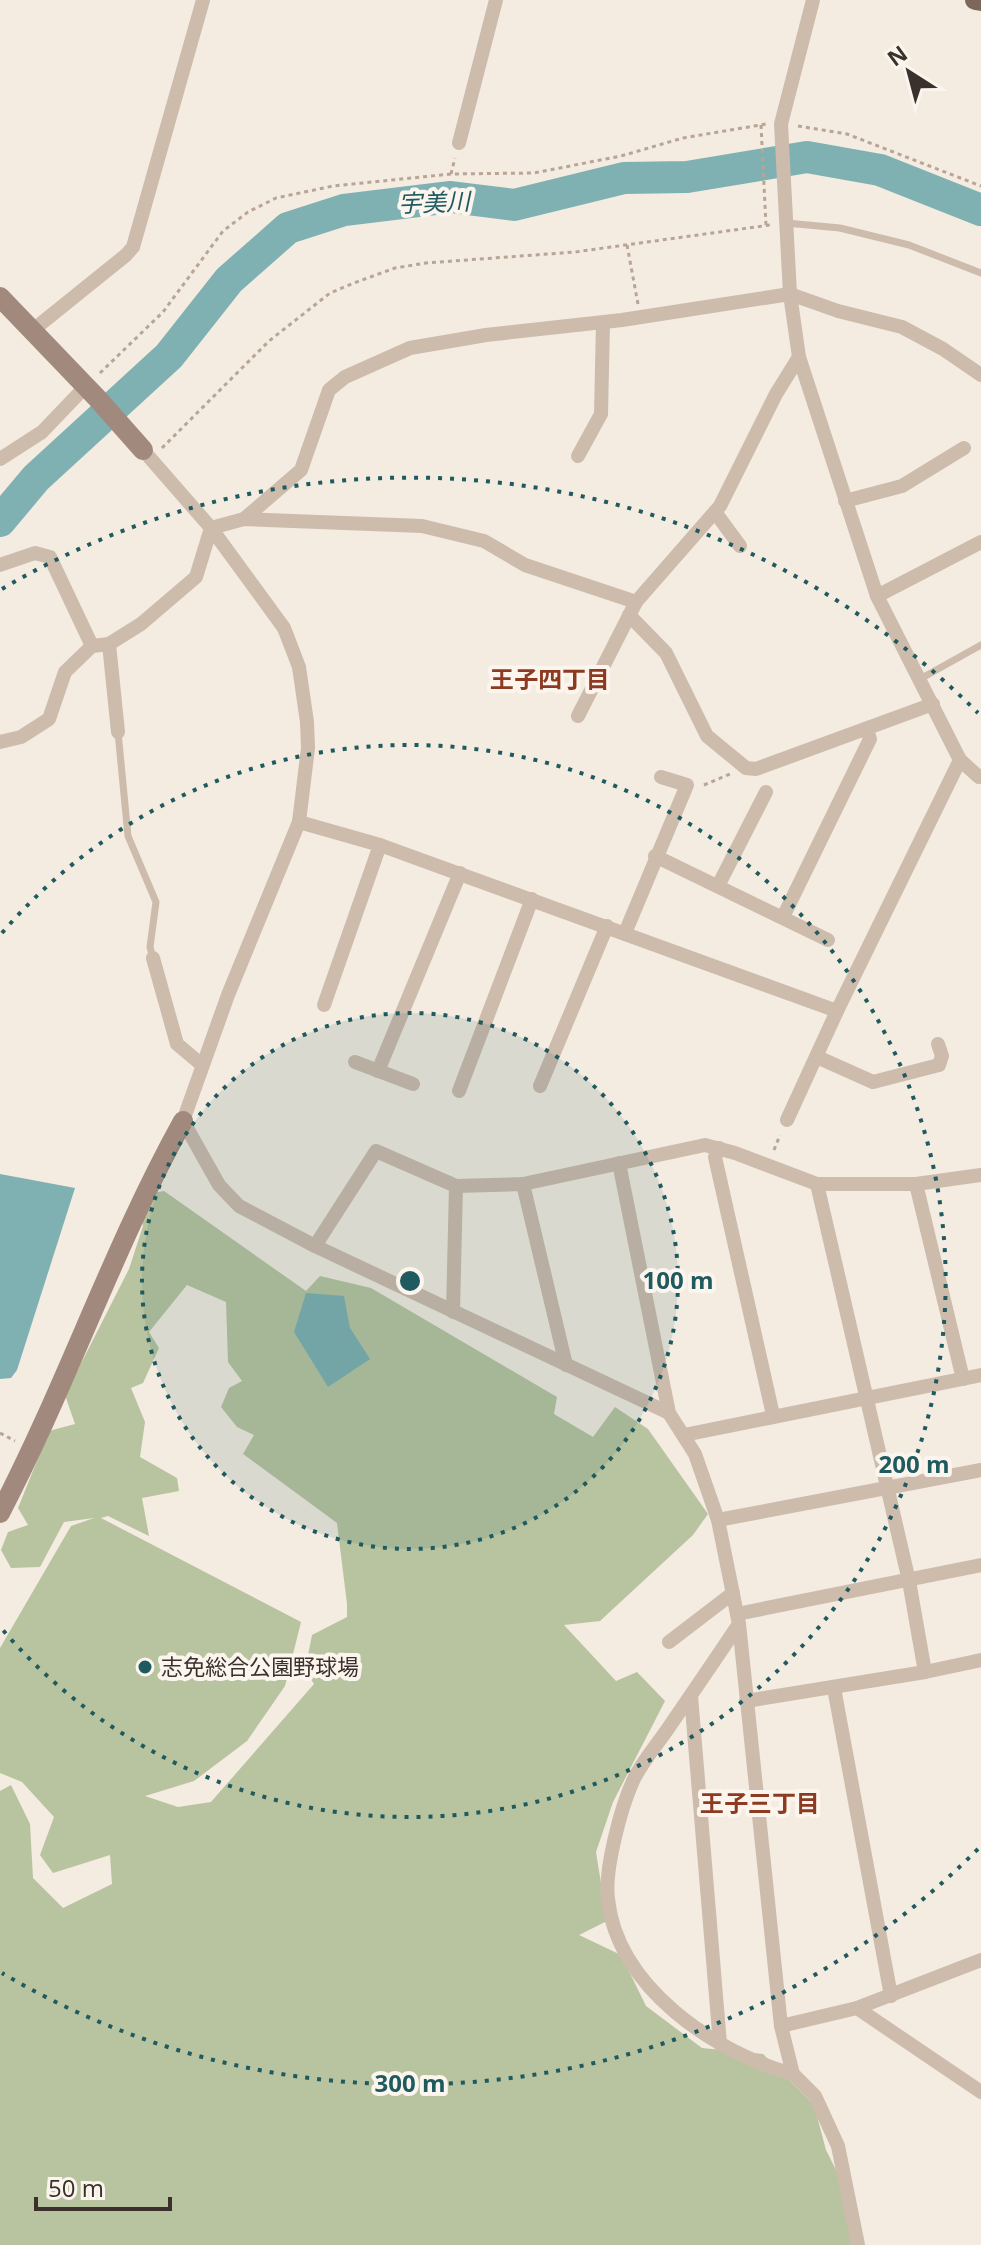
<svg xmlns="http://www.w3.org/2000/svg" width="981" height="2245" viewBox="0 0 981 2245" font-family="'Open Sans','Noto Sans JP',sans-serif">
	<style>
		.green { fill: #b8c4a0; fill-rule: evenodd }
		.water { fill: #7fb0b2 }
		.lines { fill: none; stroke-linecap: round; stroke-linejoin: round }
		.river { stroke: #7fb0b2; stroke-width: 32 }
		.path { stroke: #b9a596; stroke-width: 3; stroke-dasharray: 4 4; stroke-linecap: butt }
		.lane { stroke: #cdbbac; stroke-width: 7 }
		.street { stroke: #cdbbac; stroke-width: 14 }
		.secondary { stroke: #a18a7d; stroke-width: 20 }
		.primary { stroke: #7d675c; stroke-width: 20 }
		.ring { fill: none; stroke: #1f5a5e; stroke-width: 4; stroke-dasharray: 4 8 }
		.poi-dot { fill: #1f5a5e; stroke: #fbf5ee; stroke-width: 3 }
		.labels { text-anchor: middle; stroke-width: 8; stroke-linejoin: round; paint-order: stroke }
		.poi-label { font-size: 22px; fill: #3b302b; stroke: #fbf5ee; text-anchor: start }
		.water-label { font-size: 24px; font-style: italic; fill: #1f5a5e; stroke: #fbf5ee }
		.neighbourhood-label { font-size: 24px; font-weight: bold; fill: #8c3b22; stroke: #fbf5ee }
		.centre { fill: #1f5a5e; stroke: #fbf5ee; stroke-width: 4 }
		.ring-label { font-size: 24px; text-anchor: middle; font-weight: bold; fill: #1f5a5e; stroke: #fbf5ee; stroke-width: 8; stroke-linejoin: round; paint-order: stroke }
	</style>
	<rect width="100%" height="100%" fill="#f4ebe1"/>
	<path class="green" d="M164 1191 306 1291 320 1276 371 1288 557 1397 554 1414 593 1437 615 1407 648 1429 708 1514 693 1535 600 1621 564 1625 616 1681 637 1672 665 1701 613 1802 596 1852 607 1921 579 1935 621 1955 646 2006 702 2048 763 2054 814 2105 826 2150 842 2182 853 2245H0V1791L11 1785 30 1824 33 1878 63 1908 112 1884 110 1855 53 1873 40 1855 54 1817 22 1782 0 1773V1648L71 1526 94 1518 64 1522 40 1567 11 1568 1 1550 8 1532 28 1525 18 1508 49 1431 75 1424 65 1395 129 1269 143 1226 136 1196ZM187 1285 226 1302 228 1362 242 1381 229 1388 221 1407 237 1427 254 1435 243 1454 337 1523 347 1604V1617L312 1635 305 1670 314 1684 211 1802 178 1807 145 1796 194 1781 247 1741 285 1686 301 1622 101 1518 108 1516 149 1536 142 1498 179 1491 177 1478 140 1457 145 1422 131 1388 143 1383 159 1348 149 1332Z"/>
	<g class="water">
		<polygon points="0,1174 75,1188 17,1370 11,1378 0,1379"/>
		<polygon points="306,1293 344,1296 350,1328 370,1359 328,1387 294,1332"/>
	</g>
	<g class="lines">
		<polyline class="river" points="0,521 36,478 169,356 229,280 288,228 344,210 451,197 514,205 624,178 687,177 807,157 880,170 981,210"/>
		<g class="path">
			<polyline points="761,125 766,225"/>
			<polyline points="798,126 847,134 981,186"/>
			<polyline points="451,174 455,158"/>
			<polyline points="627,245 638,304"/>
			<polyline points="100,373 163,312 223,231 248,212 276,198 333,186 451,174 534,173 621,156 683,138 766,124"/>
			<polyline points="162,448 269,341 330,293 354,283 395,268 426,263 575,252 770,225"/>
			<polyline points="704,785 730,774"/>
			<polyline points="774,1150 780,1135"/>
			<polyline points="0,1433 15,1441"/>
		</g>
		<g class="lane">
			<polyline points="786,223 840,228 909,245 981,273"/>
			<polyline points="920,679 981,645"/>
			<polyline points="118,732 128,836 156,902 150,947 153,958"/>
		</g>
		<g class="street">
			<polyline points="813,0 781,124 790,294 799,357 877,596 960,760 979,777 981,776"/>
			<polyline points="459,143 496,0"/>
			<polyline points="33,330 126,255 133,247 203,0"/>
			<polyline points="143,450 211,528 284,628 299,667 307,722 308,748 299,822 228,995 183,1121 219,1185 239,1206 315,1246 669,1413"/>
			<polyline points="578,456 601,414 603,323"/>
			<polyline points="0,459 42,432 86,386"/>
			<polyline points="845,501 902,486 964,448"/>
			<polyline points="715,512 740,546"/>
			<polyline points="244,519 301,470 329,390 345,377 410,348 486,335 622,320 790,294 838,311 902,327 943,349 981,375"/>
			<polyline points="0,565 35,553 50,557 92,646"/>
			<polyline points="877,596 981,542"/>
			<polyline points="629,615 666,653 707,736 746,768 756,769 933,704"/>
			<polyline points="109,644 118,732"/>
			<polyline points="578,716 636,602 720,506 776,394 799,357"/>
			<polyline points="0,742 21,737 49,719 65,672 92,646 109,644 141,624 196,577 211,528 244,519 422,526 484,541 525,565 636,602"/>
			<polyline points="299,822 380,845 837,1011 960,760"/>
			<polyline points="655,856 828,940"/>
			<polyline points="718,886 766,792"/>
			<polyline points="783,917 870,739 867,730"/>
			<polyline points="625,933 687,785 661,777"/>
			<polyline points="153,958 177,1044 202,1065"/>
			<polyline points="324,1005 380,845"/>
			<polyline points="817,1057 873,1082 939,1065 942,1056 938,1044"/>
			<polyline points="355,1062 413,1084"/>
			<polyline points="378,1071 460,873"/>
			<polyline points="540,1086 607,926"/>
			<polyline points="459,1091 532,899"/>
			<polyline points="787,1120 837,1011"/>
			<polyline points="719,1148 715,1157 773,1415"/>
			<polyline points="619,1163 669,1413 695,1454 718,1520 739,1624 781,2026 793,2074 815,2096 838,2146 858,2245"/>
			<polyline points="523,1184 566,1365"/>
			<polyline points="817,1184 909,1581 925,1672"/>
			<polyline points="916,1184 963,1379"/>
			<polyline points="315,1246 376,1151 456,1186 523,1184 705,1145 735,1153 817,1184 916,1184 981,1175"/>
			<polyline points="453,1312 456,1186"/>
			<polyline points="684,1435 981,1375"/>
			<polyline points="718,1520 981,1470"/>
			<polyline points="737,1614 981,1565"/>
			<path d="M739 1624C715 1660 691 1695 667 1730 656 1746 641 1763 633 1781 621 1807 604 1871 608 1899 617 1987 715 2053 793 2074"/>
			<polyline points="669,1642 733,1593"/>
			<polyline points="834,1688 891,1996"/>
			<polyline points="691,1696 720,2044"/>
			<polyline points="746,1701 925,1672 981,1660"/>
			<polyline points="857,2008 981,2092"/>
			<polyline points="781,2026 857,2008 981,1960"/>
		</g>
		<g class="secondary">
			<polyline points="0,297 97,398 143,450"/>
			<path d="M0 1513C67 1385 113 1247 183 1121"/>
		</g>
		<polyline class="primary" points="975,0 981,1"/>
	</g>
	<circle cx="410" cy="1281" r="268" fill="#1f5a5e" fill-opacity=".12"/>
	<g class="ring">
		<circle cx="410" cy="1281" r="268"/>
		<path d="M2 933A536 536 0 1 1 2 1629"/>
		<path d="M978 1849A803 803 0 0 1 2 1973M2 589A803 803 0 0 1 978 713"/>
	</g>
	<circle class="poi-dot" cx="145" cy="1667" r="8"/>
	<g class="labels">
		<g class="poi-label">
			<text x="161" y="1675">志免総合公園野球場</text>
		</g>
		<g class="water-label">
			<text transform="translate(434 203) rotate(-2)" y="8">宇美川</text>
		</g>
		<g class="neighbourhood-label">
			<text x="550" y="688">王子四丁目</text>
			<text x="760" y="1812">王子三丁目</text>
		</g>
	</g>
	<circle cx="410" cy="1281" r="12" class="centre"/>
	<g class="ring-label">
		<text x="678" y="1289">100 m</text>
		<text x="914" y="1473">200 m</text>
		<text x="410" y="2092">300 m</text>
	</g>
	<g transform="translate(909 72) rotate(324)" stroke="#fbf5ee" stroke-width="6" paint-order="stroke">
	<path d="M0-6L14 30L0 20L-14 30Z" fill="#3b302b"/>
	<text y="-12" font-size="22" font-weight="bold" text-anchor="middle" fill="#3b302b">N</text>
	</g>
	<path d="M36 2197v12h134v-12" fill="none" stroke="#3b302b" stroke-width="4"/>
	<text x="48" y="2197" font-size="24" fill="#3b302b" stroke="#fbf5ee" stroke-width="6" paint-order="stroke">50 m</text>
</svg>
